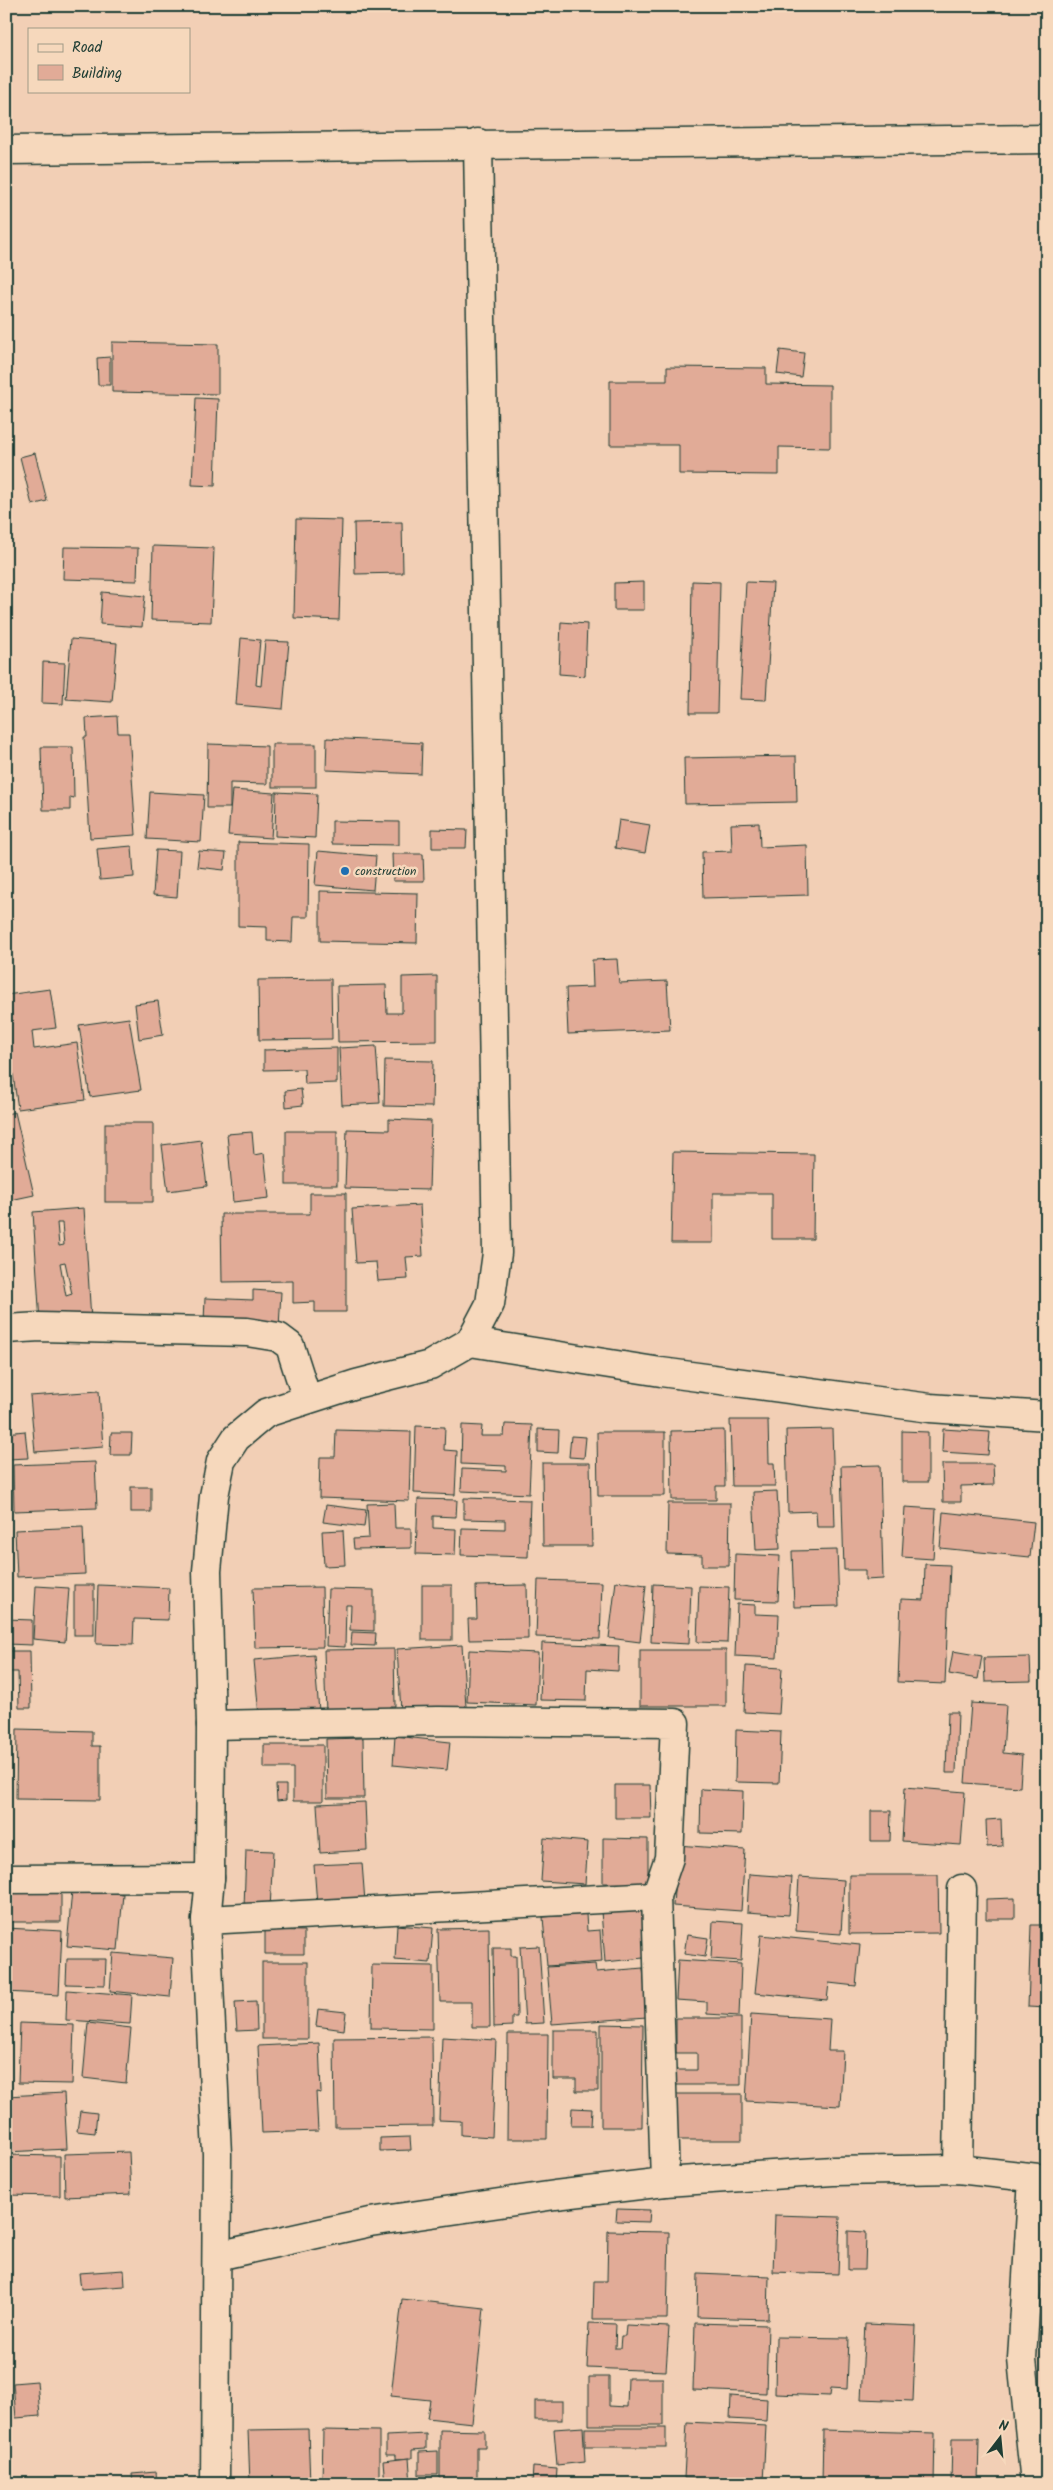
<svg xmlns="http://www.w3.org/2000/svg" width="1053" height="2490" viewBox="0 0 1053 2490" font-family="Kalam,sans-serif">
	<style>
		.building { fill: #e1ab97; stroke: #1f3d34; fill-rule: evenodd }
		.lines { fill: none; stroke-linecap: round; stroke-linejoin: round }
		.minor-casing { stroke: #1f3d34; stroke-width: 31 }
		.highway-casing { stroke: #1f3d34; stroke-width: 31 }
		.minor { stroke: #f6d8bc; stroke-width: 28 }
		.highway { stroke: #f6d8bc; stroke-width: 28 }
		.poi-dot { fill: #1f6fb2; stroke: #f6d8bc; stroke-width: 2 }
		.labels { text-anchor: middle; stroke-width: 5; stroke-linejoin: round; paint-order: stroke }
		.poi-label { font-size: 12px; fill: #1f3d34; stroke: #f6d8bc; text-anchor: start }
	</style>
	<rect width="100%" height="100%" fill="#f2cfb5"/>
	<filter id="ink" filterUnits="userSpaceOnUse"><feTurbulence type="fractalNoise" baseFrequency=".02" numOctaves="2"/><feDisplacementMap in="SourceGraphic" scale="10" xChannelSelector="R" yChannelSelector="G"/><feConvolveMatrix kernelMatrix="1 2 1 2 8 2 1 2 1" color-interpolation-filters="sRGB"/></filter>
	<g filter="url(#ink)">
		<g class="building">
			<polygon points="112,342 218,344 218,394 112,392"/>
			<polygon points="780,350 804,353 801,377 777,374"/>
			<polygon points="110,357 110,385 98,385 97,358"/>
			<polygon points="667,367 766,368 766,384 830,385 830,448 779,447 779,475 679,474 679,445 610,445 610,381 667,381"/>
			<polygon points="196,398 218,399 215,486 192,485"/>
			<polygon points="35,453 47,501 32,505 20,457"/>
			<polygon points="296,519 342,520 339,620 294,618"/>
			<polygon points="402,522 403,573 355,574 354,523"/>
			<polygon points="153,546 214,548 211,622 151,620"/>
			<polygon points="64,547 138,548 137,581 63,579"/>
			<polygon points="692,581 720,582 717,713 690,713"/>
			<polygon points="644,582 644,610 614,610 614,583"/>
			<polygon points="746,582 773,583 766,700 740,699"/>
			<polygon points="102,592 145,596 142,627 100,624"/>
			<polygon points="561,622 587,624 585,676 559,674"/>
			<polygon points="241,638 260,640 256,685 261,686 265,641 289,642 283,709 236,705"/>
			<polygon points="71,639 117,643 112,702 66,699"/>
			<polygon points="43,662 65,663 63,704 42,703"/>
			<polygon points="117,716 118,733 129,733 136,835 90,838 84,737 87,737 86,718"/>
			<polygon points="327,738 422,743 421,774 326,770"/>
			<polygon points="208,744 267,746 267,784 230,783 230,808 207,808"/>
			<rect x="272" y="744" width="44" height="43"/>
			<polygon points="41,747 73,747 74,798 70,797 70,810 43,810"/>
			<polygon points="796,756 797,802 685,804 684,758"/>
			<polygon points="232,790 274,793 271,838 228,835"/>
			<polygon points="150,792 204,795 201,842 147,839"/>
			<polygon points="276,792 317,794 315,838 275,836"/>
			<polygon points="619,820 650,825 645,853 615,848"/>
			<polygon points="332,821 399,822 399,845 332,844"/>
			<polygon points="759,823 760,847 807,845 808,895 703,898 702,852 732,851 731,824"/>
			<polygon points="432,829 467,830 466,848 432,848"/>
			<polygon points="238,842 309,844 308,917 293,917 292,942 267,941 267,927 238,926"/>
			<polygon points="132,846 134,877 100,880 97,849"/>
			<polygon points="156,850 180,851 177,897 153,895"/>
			<polygon points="199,851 226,853 224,870 197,867"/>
			<polygon points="318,851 376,856 373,890 315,885"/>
			<polygon points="392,854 423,854 424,881 393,881"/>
			<polygon points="320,891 418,893 417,943 320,941"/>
			<polygon points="617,959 619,983 667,981 670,1030 568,1034 566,988 593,987 592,960"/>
			<polygon points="437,976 437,1041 338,1042 337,986 386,985 387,1013 402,1013 402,977"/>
			<polygon points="331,979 332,1039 259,1040 258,980"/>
			<polygon points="50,989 56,1028 32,1031 34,1049 77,1043 85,1100 18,1109 6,1026 6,995"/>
			<polygon points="158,1001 163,1035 139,1039 135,1004"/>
			<polygon points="129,1018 141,1090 90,1097 79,1025"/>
			<polygon points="376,1046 380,1103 342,1105 339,1048"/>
			<polygon points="337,1048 337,1083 305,1084 304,1069 264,1070 264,1050"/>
			<polygon points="385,1060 433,1061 432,1107 384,1106"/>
			<polygon points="301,1089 303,1105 286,1107 285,1091"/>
			<polygon points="15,1112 34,1195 6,1201 6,1114"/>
			<polygon points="389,1119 431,1121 429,1190 345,1188 347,1129 389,1130"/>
			<rect x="105" y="1123" width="48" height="79"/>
			<rect x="286" y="1131" width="51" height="54"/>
			<polygon points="252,1132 254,1155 264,1153 269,1198 233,1202 227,1134"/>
			<polygon points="201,1140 207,1186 168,1191 162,1145"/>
			<polygon points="673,1152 814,1154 813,1239 772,1239 772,1193 713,1193 713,1243 671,1243"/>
			<polygon points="310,1193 346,1193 346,1312 315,1312 315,1302 293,1303 293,1281 222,1282 221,1214 310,1214"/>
			<polygon points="420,1205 423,1256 406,1257 408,1279 378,1281 376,1262 356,1263 352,1209"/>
			<path d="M84 1208 91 1320 40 1323 33 1212ZM57 1223H62L64 1245 59 1246ZM65 1262 72 1294 66 1296 60 1263Z"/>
			<polygon points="253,1290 281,1292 279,1327 204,1322 205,1298 253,1300"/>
			<polygon points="99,1391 103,1447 35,1452 30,1396"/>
			<polygon points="730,1420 768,1420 769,1463 774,1463 775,1486 732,1486"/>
			<polygon points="505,1424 532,1425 529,1494 461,1491 462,1469 506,1471 506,1466 461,1464 462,1425 482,1426 481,1436 504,1436"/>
			<polygon points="416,1426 445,1427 444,1450 457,1451 455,1495 414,1493"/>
			<polygon points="538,1429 559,1430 558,1453 538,1452"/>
			<polygon points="832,1429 835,1527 817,1527 816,1511 788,1512 786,1430"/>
			<polygon points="943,1429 990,1432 988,1455 942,1452"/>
			<polygon points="336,1430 411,1432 409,1501 319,1498 320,1457 335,1457"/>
			<polygon points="724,1430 725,1486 716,1486 716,1500 672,1500 671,1431"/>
			<polygon points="25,1431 28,1458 8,1459 6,1433"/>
			<polygon points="902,1431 928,1432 928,1482 902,1482"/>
			<polygon points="597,1432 665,1432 665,1496 598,1496"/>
			<polygon points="111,1433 132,1433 131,1455 110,1455"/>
			<polygon points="571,1436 586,1437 584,1458 569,1457"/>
			<polygon points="95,1462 97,1508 14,1511 13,1465"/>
			<polygon points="542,1463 590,1463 592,1546 543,1546"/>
			<polygon points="942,1464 993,1464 994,1485 961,1486 961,1502 943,1502"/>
			<polygon points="880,1465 883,1579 865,1580 865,1570 844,1570 841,1466"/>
			<rect x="131" y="1487" width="20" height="25"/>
			<polygon points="777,1491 780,1549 756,1550 753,1492"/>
			<polygon points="464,1498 530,1500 528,1557 461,1555 462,1528 505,1529 505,1520 464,1519"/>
			<polygon points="418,1499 457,1500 456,1517 433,1516 433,1528 456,1529 455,1555 416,1554"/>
			<polygon points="394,1503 395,1528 411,1528 411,1548 354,1549 353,1539 369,1538 367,1504"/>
			<polygon points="668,1503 730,1503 729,1566 702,1566 702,1555 667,1554"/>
			<polygon points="326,1505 366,1510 364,1527 323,1522"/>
			<polygon points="905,1507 936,1509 933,1559 902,1557"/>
			<polygon points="943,1512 1034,1522 1030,1557 940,1548"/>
			<polygon points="83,1527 85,1574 17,1577 15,1530"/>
			<polygon points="343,1530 345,1565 324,1566 322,1531"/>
			<polygon points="837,1550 839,1606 794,1607 792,1551"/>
			<polygon points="735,1554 780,1556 778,1601 734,1600"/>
			<polygon points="925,1564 950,1565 945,1684 898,1682 901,1599 924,1600"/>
			<polygon points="538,1580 602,1582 600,1639 536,1637"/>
			<polygon points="616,1581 646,1585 640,1642 609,1638"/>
			<polygon points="653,1584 691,1586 689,1644 651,1642"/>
			<rect x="74" y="1585" width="20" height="50"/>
			<polygon points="98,1585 169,1588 168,1620 134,1619 133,1645 96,1644"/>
			<rect x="422" y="1585" width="30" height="55"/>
			<polygon points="527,1585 528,1639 469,1640 468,1619 477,1619 476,1586"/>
			<polygon points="36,1586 69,1588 65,1642 33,1639"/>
			<polygon points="699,1586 729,1587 727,1643 697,1642"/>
			<polygon points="322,1587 323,1647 255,1648 253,1588"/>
			<polygon points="328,1589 374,1590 374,1631 350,1630 351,1605 346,1605 345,1647 326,1646"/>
			<polygon points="737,1604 755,1605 755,1614 779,1615 777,1658 735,1656"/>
			<polygon points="6,1619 32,1620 32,1645 6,1644"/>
			<polygon points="352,1632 376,1633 375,1646 351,1645"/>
			<polygon points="542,1643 619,1646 618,1671 587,1669 586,1701 540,1700"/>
			<polygon points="462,1645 466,1707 401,1711 397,1649"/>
			<polygon points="394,1649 395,1706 391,1706 391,1713 326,1714 324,1650"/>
			<polygon points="469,1650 538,1653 536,1705 467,1702"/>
			<rect x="640" y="1650" width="86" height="56"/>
			<polygon points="6,1651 30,1651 31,1708 19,1708 18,1672 6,1672"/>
			<polygon points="953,1651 982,1656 978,1679 949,1674"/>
			<polygon points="314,1655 319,1711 259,1716 254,1660"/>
			<polygon points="1030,1657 1031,1681 985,1682 984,1658"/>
			<polygon points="746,1666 782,1668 779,1714 744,1712"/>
			<polygon points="971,1703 1006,1705 1003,1753 1022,1755 1020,1787 965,1783"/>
			<polygon points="948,1712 958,1712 956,1773 946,1773"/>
			<polygon points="17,1729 92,1731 92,1746 100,1746 100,1800 16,1799"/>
			<polygon points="736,1730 781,1732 779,1783 735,1782"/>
			<polygon points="395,1736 450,1742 447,1770 393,1765"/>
			<polygon points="363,1738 364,1798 327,1798 326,1739"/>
			<polygon points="264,1745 323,1745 323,1801 293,1801 293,1768 264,1768"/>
			<polygon points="276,1785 286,1785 286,1800 277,1801"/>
			<polygon points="615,1785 650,1785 651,1818 615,1818"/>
			<polygon points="905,1787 965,1792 961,1845 902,1841"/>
			<polygon points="701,1789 743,1791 742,1834 700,1833"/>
			<polygon points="365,1802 367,1850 320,1853 317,1804"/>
			<polygon points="871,1811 891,1811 890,1841 871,1841"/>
			<polygon points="1001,1819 1002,1846 987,1847 986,1820"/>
			<polygon points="544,1838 588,1842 585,1884 541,1881"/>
			<polygon points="603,1838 648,1839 648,1884 603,1883"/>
			<polygon points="677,1845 745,1850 741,1911 673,1906"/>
			<polygon points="246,1850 273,1851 270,1909 244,1908"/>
			<polygon points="362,1863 365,1902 317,1905 314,1865"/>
			<polygon points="749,1874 792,1877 789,1915 747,1912"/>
			<polygon points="849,1875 938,1875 939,1933 849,1934"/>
			<polygon points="799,1877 844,1880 841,1934 796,1931"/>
			<rect x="6" y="1888" width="55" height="34"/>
			<polygon points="72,1890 123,1894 118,1950 67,1946"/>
			<polygon points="1015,1898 1015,1919 986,1919 986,1899"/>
			<polygon points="648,1906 653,1957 605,1962 601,1911"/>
			<polygon points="586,1914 587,1931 600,1930 602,1962 547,1966 543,1917"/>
			<polygon points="713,1921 743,1923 741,1961 711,1959"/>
			<polygon points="397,1925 433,1928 430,1963 395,1960"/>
			<polygon points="1031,1925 1047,1925 1047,2008 1028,2007"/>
			<polygon points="6,1928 62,1931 59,1995 6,1992"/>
			<polygon points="489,1928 490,2027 472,2027 472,2002 440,2002 438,1929"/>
			<polygon points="265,1930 304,1931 304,1954 265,1954"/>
			<polygon points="687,1935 708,1938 705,1957 684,1954"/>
			<polygon points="761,1935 860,1945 856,1986 829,1983 827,2000 755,1993"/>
			<polygon points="539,1946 544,2023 525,2024 520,1947"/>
			<polygon points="493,1948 511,1948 511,1956 516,1956 517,2017 512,2017 512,2026 494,2027"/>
			<polygon points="113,1953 173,1958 170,1997 110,1991"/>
			<polygon points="67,1959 106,1959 105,1985 66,1984"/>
			<polygon points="678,1960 741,1964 739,2016 707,2014 707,2002 676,2000"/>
			<rect x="262" y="1962" width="46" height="77"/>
			<polygon points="595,1964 596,1972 643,1968 647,2017 552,2024 547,1967"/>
			<polygon points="372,1965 433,1966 433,2029 371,2028"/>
			<polygon points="67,1990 132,1995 130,2024 66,2020"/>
			<polygon points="256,2001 257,2030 237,2031 235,2002"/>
			<polygon points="318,2009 346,2012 344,2030 316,2026"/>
			<polygon points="751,2014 830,2019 828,2051 843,2051 840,2106 746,2101"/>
			<polygon points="676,2018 741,2018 741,2085 675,2085 675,2070 697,2070 697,2053 676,2053"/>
			<polygon points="20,2023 74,2025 72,2084 18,2083"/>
			<polygon points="88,2023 131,2028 126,2083 83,2078"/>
			<polygon points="601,2024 643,2025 642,2127 601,2127"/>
			<polygon points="553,2030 598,2030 598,2091 576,2091 576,2079 553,2079"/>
			<polygon points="508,2034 548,2034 547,2139 507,2139"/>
			<polygon points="432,2037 433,2126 335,2127 334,2038"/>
			<polygon points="442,2037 496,2040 492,2137 461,2135 461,2121 439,2120"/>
			<polygon points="319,2043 321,2093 316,2092 318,2131 262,2133 258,2046"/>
			<polygon points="64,2093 67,2149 6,2152 6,2096"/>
			<rect x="672" y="2094" width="70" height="46"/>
			<polygon points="572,2108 592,2109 591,2126 571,2126"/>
			<polygon points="80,2111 97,2113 95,2133 77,2131"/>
			<polygon points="410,2137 411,2150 380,2151 380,2138"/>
			<polygon points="129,2152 131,2194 65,2197 64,2154"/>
			<polygon points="6,2155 60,2156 60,2196 6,2195"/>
			<polygon points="617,2209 650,2210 649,2222 616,2221"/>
			<polygon points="775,2215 840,2217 838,2274 773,2272"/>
			<polygon points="608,2231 669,2232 667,2319 593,2319 594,2281 607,2281"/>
			<polygon points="848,2231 866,2232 865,2270 848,2270"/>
			<polygon points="124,2270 125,2286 81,2289 79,2273"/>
			<polygon points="698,2273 769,2276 768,2319 697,2317"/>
			<polygon points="402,2299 484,2308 472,2423 427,2418 430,2400 391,2396"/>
			<polygon points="589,2323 616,2324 615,2348 620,2348 621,2336 625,2336 626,2325 669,2327 666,2371 587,2368"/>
			<polygon points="695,2323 768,2325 766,2393 693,2390"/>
			<polygon points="865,2324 916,2326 913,2401 861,2399"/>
			<polygon points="776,2337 849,2338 847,2389 831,2388 830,2396 775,2394"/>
			<polygon points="589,2377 609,2377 609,2406 627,2407 628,2378 663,2378 663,2425 589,2425"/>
			<polygon points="37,2381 40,2416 16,2418 13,2383"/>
			<polygon points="731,2396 767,2399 766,2421 730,2419"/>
			<rect x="535" y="2401" width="27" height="19"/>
			<polygon points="687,2422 766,2426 763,2482 684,2478"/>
			<polygon points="583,2427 585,2462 557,2465 554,2429"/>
			<rect x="585" y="2428" width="81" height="19"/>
			<polygon points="308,2429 310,2484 250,2484 248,2430"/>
			<polygon points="323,2430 379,2431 379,2484 322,2484"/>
			<polygon points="440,2430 485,2431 485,2447 477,2447 477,2484 440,2484"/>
			<polygon points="823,2430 935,2433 934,2484 822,2484"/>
			<polygon points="426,2434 426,2449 412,2450 412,2458 396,2459 396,2455 386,2455 386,2436"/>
			<polygon points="952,2438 979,2438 978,2484 951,2484"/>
			<polygon points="438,2451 438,2475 419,2475 419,2452"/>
			<polygon points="409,2458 411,2484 385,2484 383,2461"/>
			<polygon points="533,2467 557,2469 556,2484 532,2484"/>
			<polygon points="156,2472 157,2484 133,2484 132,2474"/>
		</g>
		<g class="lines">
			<g class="minor-casing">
				<g id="minor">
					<polyline points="6,1329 40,1327 247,1332 278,1337 290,1346 307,1399"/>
					<polyline points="470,1342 661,1372 930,1408 1047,1416"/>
					<polyline points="211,1725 438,1721 675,1723 669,1858 656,1896 665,2182"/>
					<polyline points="6,1879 210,1878"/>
					<polyline points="206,1920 656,1896"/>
					<polyline points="958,2169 962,1889"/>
					<polyline points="1033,2178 1022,2359 1035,2484"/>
					<polyline points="217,2256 370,2222 555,2195 665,2182 833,2171 958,2169 1047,2179"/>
					<polyline points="215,2484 217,2154 206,1920 210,1878 211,1725 207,1571 214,1496 221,1461 236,1438 266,1413 356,1384 430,1365 470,1342 490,1304 497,1253 478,143"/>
				</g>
			</g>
			<g class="highway-casing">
				<polyline id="highway" points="6,150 1047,139"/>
			</g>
			<use href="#minor" class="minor"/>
			<use href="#highway" class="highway"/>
		</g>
	</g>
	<circle class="poi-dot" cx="345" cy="871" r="5"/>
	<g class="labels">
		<g class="poi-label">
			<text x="355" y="875">construction</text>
		</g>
	</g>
	<rect width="1053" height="2490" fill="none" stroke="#f6d8bc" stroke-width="25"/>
	<rect x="12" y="12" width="1028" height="2465" fill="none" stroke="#1f3d34" stroke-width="2" filter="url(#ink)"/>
	<rect x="28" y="28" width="162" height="65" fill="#f6d8bc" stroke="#a09a86"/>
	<rect x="38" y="44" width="25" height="8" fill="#f6d8bc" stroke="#a09a86"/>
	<text x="72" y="52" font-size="15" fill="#1f3d34">Road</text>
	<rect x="38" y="65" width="25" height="15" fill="#e1ab97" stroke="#a09a86"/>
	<text x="72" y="78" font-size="15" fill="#1f3d34">Building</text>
	<g transform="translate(1000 2438) rotate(16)" stroke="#f6d8bc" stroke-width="4" paint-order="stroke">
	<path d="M0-4L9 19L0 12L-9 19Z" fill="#1f3d34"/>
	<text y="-8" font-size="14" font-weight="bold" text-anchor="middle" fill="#1f3d34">N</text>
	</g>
</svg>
